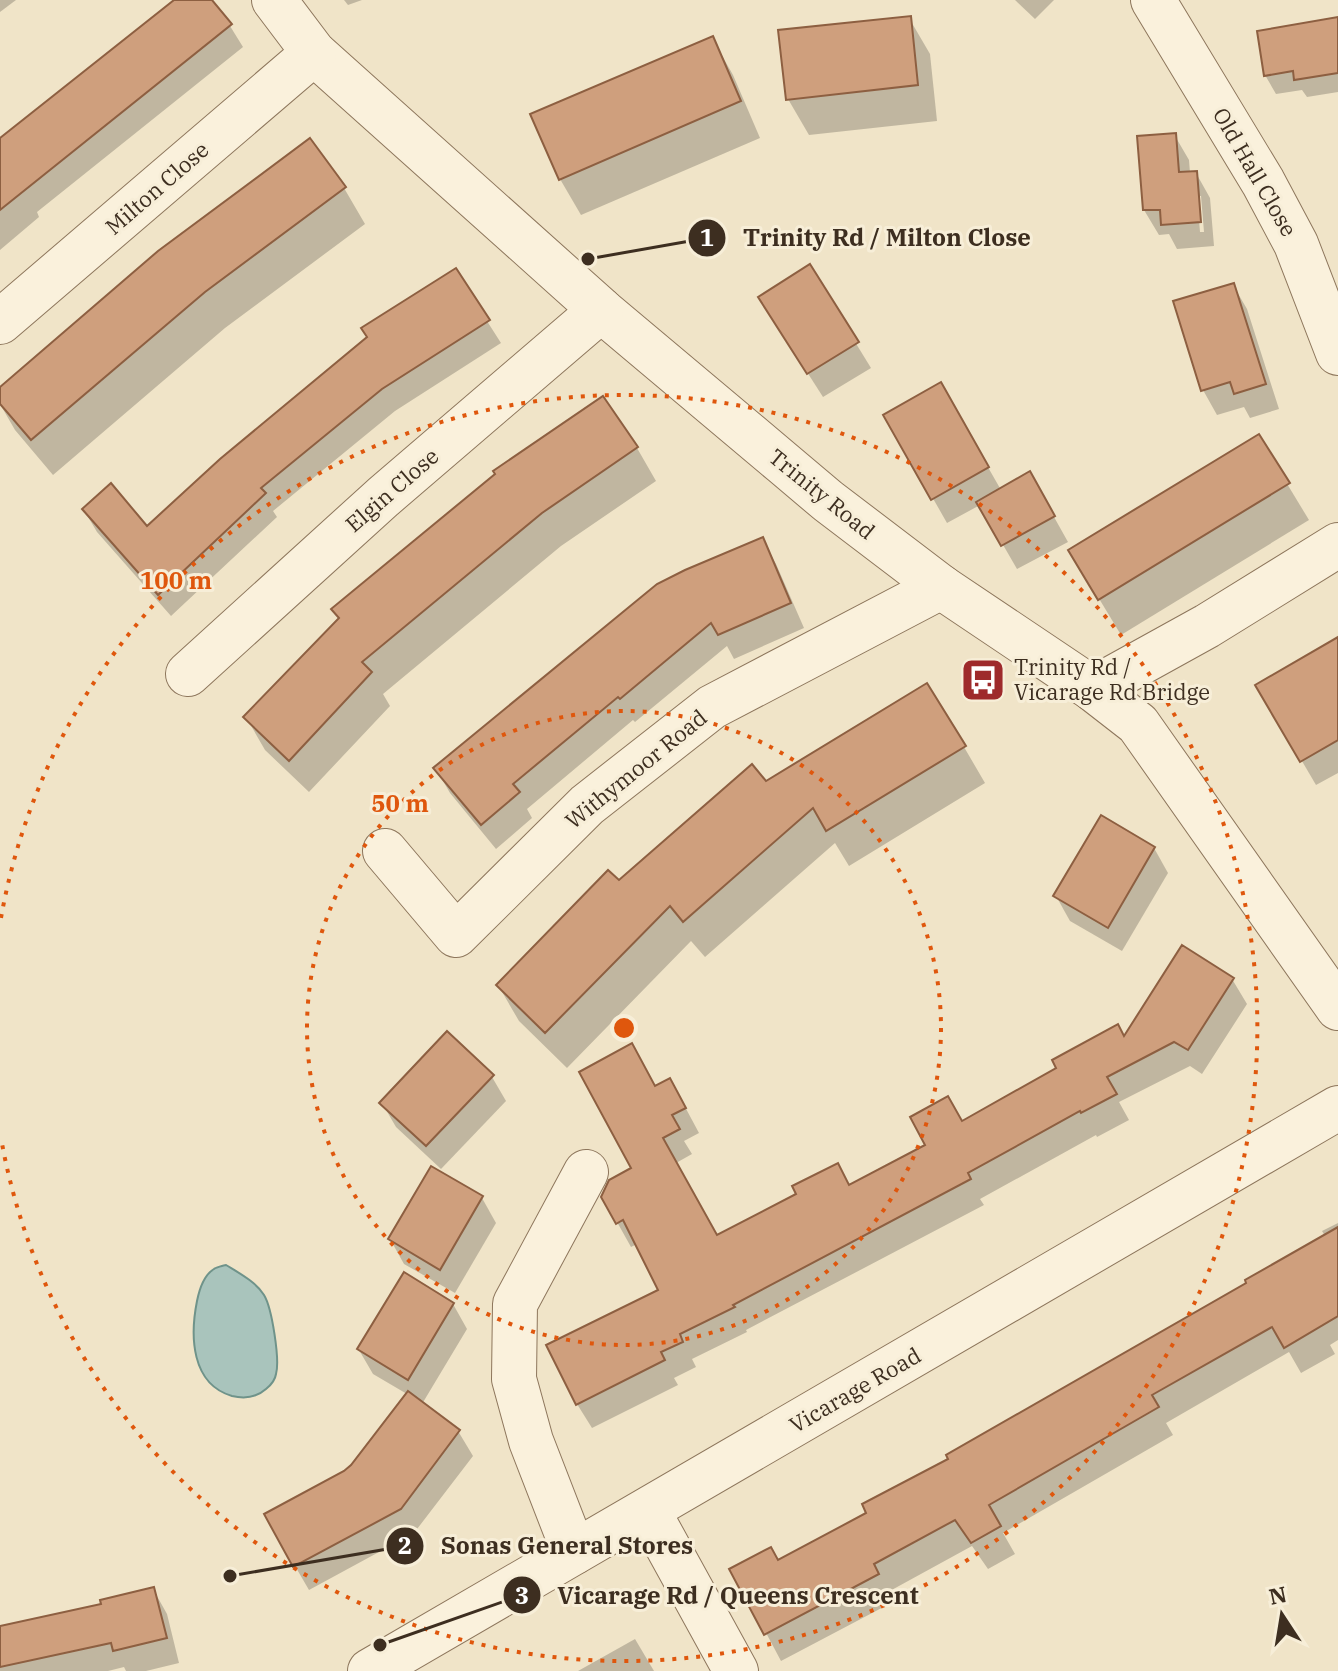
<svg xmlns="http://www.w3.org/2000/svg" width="1338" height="1671" viewBox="0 0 1338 1671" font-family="'IBM Plex Serif',serif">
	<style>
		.water { fill: #a9c4bc; stroke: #6f938a; stroke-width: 2 }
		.shadow { fill: #0003; fill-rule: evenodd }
		.building { fill: #cf9f7d; stroke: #8d5f41; stroke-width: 2 }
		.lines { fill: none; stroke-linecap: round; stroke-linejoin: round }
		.minor-casing { stroke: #8d765c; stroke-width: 46 }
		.minor { stroke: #faf1dc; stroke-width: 44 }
		.ring { fill: none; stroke: #df570d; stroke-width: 4; stroke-dasharray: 4 8 }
		.labels { text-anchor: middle; stroke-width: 6; stroke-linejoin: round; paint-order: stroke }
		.street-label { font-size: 22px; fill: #3d2e20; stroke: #f7eed8 }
		.poi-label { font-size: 22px; fill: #3d2e20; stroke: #f7eed8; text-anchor: start }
		.centre { fill: #df570d; stroke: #f7eed8; stroke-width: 4 }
		.ring-label { font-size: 24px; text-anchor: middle; font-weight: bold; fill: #df570d; stroke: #f7eed8; stroke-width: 6; stroke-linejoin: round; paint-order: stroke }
		.leader { fill: none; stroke: #3d2e20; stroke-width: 3 }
		.callout-dot { fill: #3d2e20; stroke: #f7eed8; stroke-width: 3 }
		.mark-label { font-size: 24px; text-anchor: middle; font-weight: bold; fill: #fff }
		.callout-label { font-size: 24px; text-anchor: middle; font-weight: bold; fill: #3d2e20; stroke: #f7eed8; stroke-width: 6; stroke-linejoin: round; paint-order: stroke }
	</style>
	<rect width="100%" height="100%" fill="#f0e4c8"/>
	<path class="water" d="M226 1265C239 1273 256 1282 264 1295 272 1308 280 1360 276 1374 275 1381 271 1385 266 1389 256 1398 245 1399 232 1396 191 1384 190 1336 197 1301 199 1291 204 1275 214 1269 215 1268 224 1265 226 1265Z"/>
	<g class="shadow">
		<polygon points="0,0 16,0 0,12"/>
		<polygon points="177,0 209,0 230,26 243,47 37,212 39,217 0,250 0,140"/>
		<polygon points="344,0 362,0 348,5"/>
		<polygon points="1015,0 1054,0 1035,19"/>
		<polygon points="909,18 930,54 937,121 809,135 788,99"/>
		<polygon points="1338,20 1338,92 1307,97 1302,90 1276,94 1265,75"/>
		<polygon points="712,38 733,75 760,138 581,215 560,179"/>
		<path d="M1175 136 1189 160 1190 173H1196L1210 198 1214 246 1177 249 1169 234 1159 235 1144 210ZM1197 196H1201L1204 232H1200Z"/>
		<polygon points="344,188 365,224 225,328 53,475 15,430 0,404 0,389"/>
		<polygon points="809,267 871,368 823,397 775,322"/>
		<polygon points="455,271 501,343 395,411 273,511 277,517 171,616 97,532 84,510 147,529"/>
		<polygon points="1233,285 1247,309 1279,409 1250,418 1244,407 1217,415 1203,390"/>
		<polygon points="941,385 1001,490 1030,474 1068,542 1017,569 980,505 947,523 886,416"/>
		<polygon points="602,399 637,448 656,481 561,546 383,694 390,706 309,792 265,750 246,717 340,620 334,610"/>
		<polygon points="1258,436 1309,520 1121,635 1092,587"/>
		<polygon points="762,539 776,564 804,628 734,659 727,646 635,722 633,720 527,809 532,818 496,849 450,793 436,769"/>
		<polygon points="1338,639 1338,773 1316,785 1258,686"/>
		<polygon points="964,747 985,783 849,866 835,843 705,957 691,941 567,1068 519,1021 498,985 766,784"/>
		<polygon points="1154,848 1168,873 1122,951 1070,921 1056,896"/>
		<polygon points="1232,979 1247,1004 1202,1074 1190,1066 1119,1102 1129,1120 1097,1137 1096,1135 980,1199 984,1205 746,1330 747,1332 692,1359 696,1367 674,1378 678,1385 592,1428 577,1404 660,1291 637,1244 631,1247 603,1197 634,1169 655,1089 684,1105 699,1133 684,1141 692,1154 676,1163 717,1238 850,1187 928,1146 962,1123 1124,1040"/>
		<polygon points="492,1077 506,1101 441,1169 396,1127 382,1103"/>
		<polygon points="431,1169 482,1198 496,1223 455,1293 404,1264 390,1239"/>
		<polygon points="1338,1223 1338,1340 1330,1345 1335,1354 1301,1373 1289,1352 1166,1423 1173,1435 1003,1533 1015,1554 988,1569 972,1546 888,1592 893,1602 781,1661 732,1569 778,1562 869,1514 951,1460 1325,1236 1322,1231"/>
		<polygon points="453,1304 467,1329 422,1404 458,1431 473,1456 414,1533 309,1590 295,1566 345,1473 407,1394 373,1374 359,1350"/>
		<polygon points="153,1589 167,1614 179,1663 146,1671 126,1671 124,1667 108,1671 0,1671 0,1628 104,1606"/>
		<polygon points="635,1639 654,1671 578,1671"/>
	</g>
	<g class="building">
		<polygon points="174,0 212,0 232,24 0,210 0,138"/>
		<polygon points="911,16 918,85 786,100 778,30"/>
		<polygon points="1338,17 1338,73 1294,80 1293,71 1264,76 1257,31"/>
		<polygon points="713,36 741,101 559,180 530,114"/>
		<polygon points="1176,133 1179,172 1197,171 1201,222 1161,225 1160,210 1143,210 1137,136"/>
		<polygon points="310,138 346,187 205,292 31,440 0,404 0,387 158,251"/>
		<polygon points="810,264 859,342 807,374 758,297"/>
		<polygon points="456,268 490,320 382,389 261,488 266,493 158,595 82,509 111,483 147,526 220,459 367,337 361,328"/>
		<polygon points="1234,283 1266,384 1234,394 1230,382 1201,391 1173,301"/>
		<polygon points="941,382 989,467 931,500 883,415"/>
		<polygon points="603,396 638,447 542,513 362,662 372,672 289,761 243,717 339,618 331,609 495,474 493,471"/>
		<polygon points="1259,434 1290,483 1098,600 1068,550"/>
		<polygon points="1030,471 1055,516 1001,546 976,502"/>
		<polygon points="763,537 791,603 718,635 711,623 620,699 618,697 513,784 520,792 481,825 433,768 657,584 685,570"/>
		<polygon points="1338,637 1338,740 1300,762 1255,685"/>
		<polygon points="927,683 966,746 826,831 813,808 683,922 670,906 545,1033 496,985 608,870 619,880 752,764 766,781"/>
		<polygon points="1101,815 1155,847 1108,928 1053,896"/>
		<polygon points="1182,945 1234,978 1188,1050 1174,1042 1107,1077 1117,1094 1081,1113 1080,1111 968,1173 971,1179 733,1305 735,1307 680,1334 683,1342 661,1352 665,1360 576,1405 546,1345 658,1290 623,1220 616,1224 601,1197 609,1180 631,1168 579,1072 632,1043 655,1086 670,1078 686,1108 672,1115 680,1129 663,1138 717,1235 796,1194 792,1186 838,1163 849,1185 925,1145 910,1117 948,1096 962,1121 1056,1068 1052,1060 1118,1024 1124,1036"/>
		<polygon points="447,1031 494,1075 426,1146 379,1103"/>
		<polygon points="431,1166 483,1196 440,1270 388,1239"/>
		<polygon points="1338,1227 1338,1316 1284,1348 1272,1327 1152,1395 1159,1407 989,1505 1001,1526 971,1543 955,1520 874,1564 879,1574 764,1635 729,1569 771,1547 778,1560 866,1513 862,1504 948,1459 946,1455 1246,1283 1245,1280"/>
		<polygon points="404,1272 454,1303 408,1380 357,1349"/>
		<polygon points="408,1391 460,1430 401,1509 293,1567 264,1514 344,1471 351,1465"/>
		<polygon points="154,1587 167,1638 113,1651 111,1643 0,1667 0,1626 101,1604 100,1600"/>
	</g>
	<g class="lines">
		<g class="minor-casing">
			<g id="minor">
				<polyline points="274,0 314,53 601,310 783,463 828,501 941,587 1093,689 1138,724 1338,1008"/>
				<polyline points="1153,0 1263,182 1296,244 1338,353"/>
				<polyline points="0,322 314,53"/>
				<polyline points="188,674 383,497 601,310"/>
				<polyline points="1093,689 1207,626 1338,545"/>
				<polyline points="385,851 456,935 587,805 712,707 941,587"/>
				<polyline points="648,1511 736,1671"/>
				<polyline points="574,1552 531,1441 514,1379 515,1304 586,1172"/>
				<polyline points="370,1671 1338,1108"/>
			</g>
		</g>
		<use href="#minor" class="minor"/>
	</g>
	<g class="ring">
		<circle cx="624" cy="1028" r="317"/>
		<path d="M1 918A633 633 0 1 1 1 1138"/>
	</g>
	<defs>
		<g id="bus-square" transform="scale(2.3)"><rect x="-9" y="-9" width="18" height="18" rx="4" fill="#9e2a2b" stroke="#f7eed8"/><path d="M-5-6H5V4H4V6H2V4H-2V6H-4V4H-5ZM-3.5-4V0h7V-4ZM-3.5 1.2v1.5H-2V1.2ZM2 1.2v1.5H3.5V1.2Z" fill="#fff"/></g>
	</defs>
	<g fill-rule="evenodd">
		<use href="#bus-square" x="983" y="680"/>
	</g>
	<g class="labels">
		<g class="street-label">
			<text transform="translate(1255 172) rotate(60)" y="8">Old Hall Close</text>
			<text transform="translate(157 188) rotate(-41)" y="8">Milton Close</text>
			<text transform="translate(392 490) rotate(-41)" y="8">Elgin Close</text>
			<text transform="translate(822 494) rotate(39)" y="8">Trinity Road</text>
			<text transform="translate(636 769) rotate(-39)" y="8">Withymoor Road</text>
			<text transform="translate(855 1390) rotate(-30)" y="8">Vicarage Road</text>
		</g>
		<g class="poi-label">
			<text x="1014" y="675">Trinity Rd /<tspan x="1014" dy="25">Vicarage Rd Bridge</tspan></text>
		</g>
	</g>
	<circle cx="624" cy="1028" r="12" class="centre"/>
	<g class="ring-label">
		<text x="176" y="589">100 m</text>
		<text x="400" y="812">50 m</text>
	</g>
	<path class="leader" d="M588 259L707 238M230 1576L405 1546M380 1645L522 1595"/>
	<g class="callout-dot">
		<circle cx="588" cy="259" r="8"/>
		<circle cx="230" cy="1576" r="8"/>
		<circle cx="380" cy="1645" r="8"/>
		<circle cx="707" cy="238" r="20"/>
		<circle cx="405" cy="1546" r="20"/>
		<circle cx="522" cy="1595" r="20"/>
	</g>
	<g class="mark-label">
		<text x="707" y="246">1</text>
		<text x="405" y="1554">2</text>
		<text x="522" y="1604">3</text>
	</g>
	<g class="callout-label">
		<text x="887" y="246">Trinity Rd / Milton Close</text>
		<text x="567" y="1554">Sonas General Stores</text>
		<text x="738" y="1604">Vicarage Rd / Queens Crescent</text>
	</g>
	<g transform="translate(1282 1615) rotate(348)" stroke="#f7eed8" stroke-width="6" paint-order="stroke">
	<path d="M0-6L14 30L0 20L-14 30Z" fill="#3d2e20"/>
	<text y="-12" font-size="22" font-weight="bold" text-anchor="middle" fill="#3d2e20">N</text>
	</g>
</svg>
